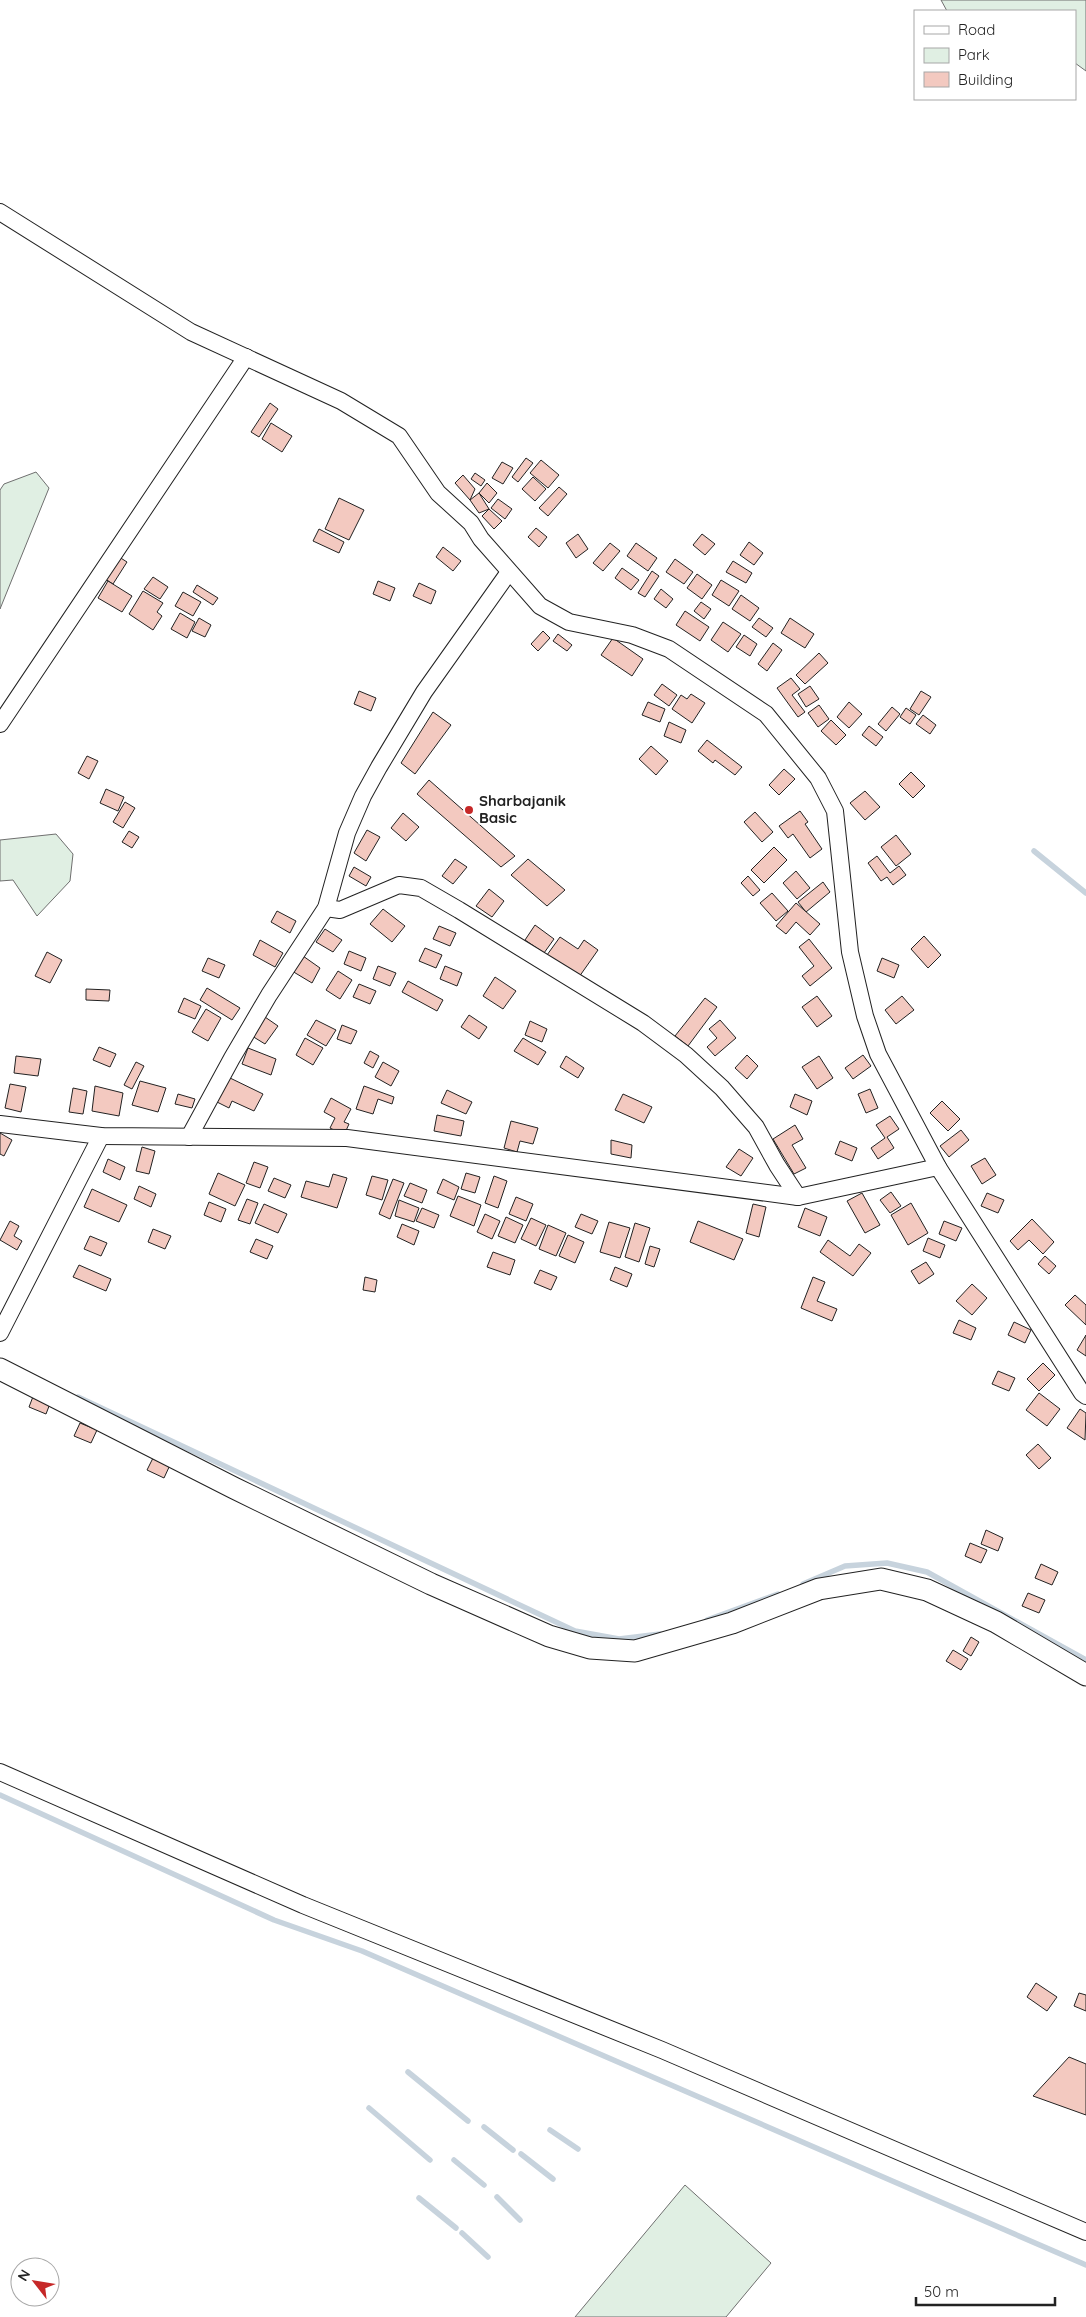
<svg xmlns="http://www.w3.org/2000/svg" width="1086" height="2317" viewBox="0 0 1086 2317" font-family="Quicksand,sans-serif">
	<style>
		.green { fill: #e0efe3; stroke: #6f6f6f }
		.lines { fill: none; stroke-linecap: round; stroke-linejoin: round }
		.stream { stroke: #c7d3dd; stroke-width: 5.5 }
		.building { fill: #f3c9c0; stroke: #222 }
		.minor-casing { stroke: #222; stroke-width: 18 }
		.tertiary-casing { stroke: #222; stroke-width: 23 }
		.minor { stroke: #fff; stroke-width: 16 }
		.tertiary { stroke: #fff; stroke-width: 21 }
		.poi-dot { fill: #c62828; stroke: #fff; stroke-width: 2 }
		.labels { text-anchor: middle; stroke-width: 4; stroke-linejoin: round; paint-order: stroke }
		.poi-label { font-size: 15px; font-weight: bold; fill: #222; stroke: #fff; text-anchor: start }
	</style>
	<rect width="100%" height="100%" fill="#fff"/>
	<g class="green">
		<polygon points="941,0 1086,0 1086,71 1075,63 1075,11 947,11"/>
		<polygon points="36,472 49,488 0,609 0,490 4,484"/>
		<polygon points="56,834 73,854 70,881 37,916 13,880 0,881 0,840"/>
		<polygon points="685,2185 771,2263 726,2317 575,2317"/>
	</g>
	<g class="lines">
		<g class="stream">
			<polyline points="1034,851 1086,893"/>
			<polyline points="78,1397 575,1631 619,1639 660,1634"/>
			<polyline points="803,1584 845,1566 887,1563 927,1572 1086,1660"/>
			<polyline points="707,1620 778,1594"/>
			<polyline points="0,1795 274,1920 362,1951 1086,2265"/>
			<polyline points="408,2072 468,2121"/>
			<polyline points="369,2108 430,2160"/>
			<polyline points="484,2127 513,2150"/>
			<polyline points="550,2130 578,2149"/>
			<polyline points="521,2154 553,2179"/>
			<polyline points="454,2160 484,2185"/>
			<polyline points="497,2197 520,2220"/>
			<polyline points="419,2198 456,2228"/>
			<polyline points="462,2233 488,2257"/>
		</g>
	</g>
	<g class="building">
		<polygon points="270,403 278,409 259,437 251,432"/>
		<polygon points="271,423 292,436 282,452 262,439"/>
		<polygon points="526,458 533,463 518,482 512,477"/>
		<polygon points="541,460 559,475 548,488 530,473"/>
		<polygon points="502,462 513,468 503,484 492,478"/>
		<polygon points="475,473 485,480 481,486 471,479"/>
		<polygon points="463,475 475,489 470,500 455,483"/>
		<polygon points="533,477 546,489 535,501 522,489"/>
		<polygon points="487,483 497,493 489,503 479,493"/>
		<polygon points="559,487 567,494 548,516 539,508"/>
		<polygon points="479,493 489,509 479,513 470,500"/>
		<polygon points="339,498 364,510 349,540 325,529"/>
		<polygon points="498,499 512,509 505,519 491,508"/>
		<polygon points="489,509 502,521 494,529 482,516"/>
		<polygon points="536,528 547,537 539,547 528,537"/>
		<polygon points="319,529 344,542 339,553 313,541"/>
		<polygon points="578,534 588,549 576,558 566,543"/>
		<polygon points="702,534 715,544 705,555 693,545"/>
		<polygon points="749,542 763,553 754,565 740,555"/>
		<polygon points="610,543 620,551 603,571 593,563"/>
		<polygon points="636,543 657,558 648,571 627,556"/>
		<polygon points="443,547 461,561 453,571 436,557"/>
		<polygon points="116,555 127,562 113,584 102,577"/>
		<polygon points="675,559 693,572 684,584 666,572"/>
		<polygon points="733,561 752,573 746,583 726,572"/>
		<polygon points="622,568 639,580 631,590 615,578"/>
		<polygon points="652,571 659,576 645,597 638,593"/>
		<polygon points="697,574 712,585 702,599 687,588"/>
		<polygon points="153,577 168,587 160,599 144,589"/>
		<polygon points="721,580 739,591 729,606 712,595"/>
		<polygon points="108,581 132,596 122,612 98,598"/>
		<polygon points="378,581 395,588 390,601 373,594"/>
		<polygon points="419,583 436,591 431,604 413,596"/>
		<polygon points="197,585 218,598 213,605 193,592"/>
		<polygon points="661,589 673,599 666,608 654,599"/>
		<polygon points="143,591 163,603 157,612 162,616 153,630 129,614"/>
		<polygon points="183,592 201,602 193,616 175,606"/>
		<polygon points="741,595 759,608 750,621 732,609"/>
		<polygon points="701,602 711,609 704,619 694,611"/>
		<polygon points="685,611 709,627 700,641 676,625"/>
		<polygon points="180,613 195,622 187,638 171,629"/>
		<polygon points="199,618 211,625 205,637 192,631"/>
		<polygon points="759,618 773,628 766,637 752,627"/>
		<polygon points="790,618 814,634 805,648 781,633"/>
		<polygon points="723,622 741,634 728,652 711,640"/>
		<polygon points="543,631 550,638 538,651 531,644"/>
		<polygon points="558,634 572,645 567,651 553,641"/>
		<polygon points="744,635 757,644 750,656 736,647"/>
		<polygon points="613,638 643,659 632,676 601,655"/>
		<polygon points="773,643 782,650 767,671 758,664"/>
		<polygon points="819,653 828,663 805,684 796,675"/>
		<polygon points="791,678 800,689 792,695 805,712 798,717 777,688"/>
		<polygon points="662,684 677,695 669,706 654,695"/>
		<polygon points="810,686 819,699 806,707 798,694"/>
		<polygon points="359,691 376,698 371,711 354,704"/>
		<polygon points="921,691 931,697 919,715 910,709"/>
		<polygon points="691,694 705,703 692,723 672,709 681,695 687,699"/>
		<polygon points="648,702 665,709 660,722 642,715"/>
		<polygon points="849,702 862,714 849,728 837,717"/>
		<polygon points="819,705 829,719 818,727 808,713"/>
		<polygon points="892,707 900,714 886,731 878,724"/>
		<polygon points="906,708 916,715 910,724 900,717"/>
		<polygon points="433,712 451,725 415,774 401,763"/>
		<polygon points="923,715 936,725 930,734 916,724"/>
		<polygon points="831,720 846,735 836,745 821,731"/>
		<polygon points="669,722 686,730 681,743 664,736"/>
		<polygon points="869,726 883,737 876,746 862,735"/>
		<polygon points="707,740 742,767 735,775 715,760 713,763 698,751"/>
		<polygon points="651,746 668,761 656,775 639,759"/>
		<polygon points="87,756 98,761 89,779 78,773"/>
		<polygon points="784,769 795,779 779,795 769,785"/>
		<polygon points="911,772 925,786 913,798 899,784"/>
		<polygon points="429,780 515,856 501,867 417,794"/>
		<polygon points="106,789 124,797 118,811 100,803"/>
		<polygon points="865,791 880,807 865,820 850,803"/>
		<polygon points="125,802 135,808 123,828 113,822"/>
		<polygon points="800,811 808,822 805,824 822,849 810,858 793,834 788,838 779,826"/>
		<polygon points="755,812 773,832 762,842 744,822"/>
		<polygon points="403,813 419,827 406,841 391,828"/>
		<polygon points="367,830 380,837 366,861 354,853"/>
		<polygon points="129,831 139,837 132,848 122,842"/>
		<polygon points="896,835 911,854 896,866 881,847"/>
		<polygon points="774,847 787,860 764,883 751,870"/>
		<polygon points="877,856 890,873 899,866 906,875 893,885 887,877 881,881 868,863"/>
		<polygon points="455,859 467,867 453,884 442,876"/>
		<polygon points="528,859 565,890 547,906 511,875"/>
		<polygon points="354,867 371,877 366,886 349,876"/>
		<polygon points="796,871 810,888 797,899 783,883"/>
		<polygon points="748,876 760,890 753,896 741,883"/>
		<polygon points="823,882 830,892 806,912 798,902"/>
		<polygon points="489,889 504,901 492,917 476,906"/>
		<polygon points="772,893 788,911 776,921 760,903"/>
		<polygon points="796,903 820,924 810,935 796,922 786,934 776,926"/>
		<polygon points="383,909 405,926 392,942 370,924"/>
		<polygon points="277,911 296,921 290,933 271,922"/>
		<polygon points="535,925 554,939 544,953 525,940"/>
		<polygon points="439,926 456,933 450,946 433,939"/>
		<polygon points="325,929 342,940 333,952 316,942"/>
		<polygon points="924,936 941,955 928,968 911,949"/>
		<polygon points="560,937 578,949 584,940 598,950 579,977 547,955"/>
		<polygon points="809,939 832,968 810,986 802,976 814,966 799,947"/>
		<polygon points="260,940 283,953 275,967 253,955"/>
		<polygon points="425,948 442,955 436,968 419,961"/>
		<polygon points="349,951 366,958 361,971 344,964"/>
		<polygon points="47,952 62,960 50,983 35,976"/>
		<polygon points="303,956 320,968 312,983 292,971"/>
		<polygon points="208,958 225,965 219,978 202,971"/>
		<polygon points="882,958 899,965 894,978 877,971"/>
		<polygon points="378,966 396,973 390,986 373,979"/>
		<polygon points="445,966 462,973 457,986 440,979"/>
		<polygon points="338,971 352,980 340,999 326,990"/>
		<polygon points="495,977 516,991 503,1009 483,996"/>
		<polygon points="408,981 443,1000 437,1011 402,992"/>
		<polygon points="359,984 376,991 370,1004 353,997"/>
		<polygon points="207,988 240,1008 232,1020 200,1000"/>
		<polygon points="86,989 110,990 109,1001 86,1000"/>
		<polygon points="817,996 832,1016 817,1027 802,1007"/>
		<polygon points="902,996 914,1010 896,1024 885,1010"/>
		<polygon points="184,998 201,1006 195,1019 178,1012"/>
		<polygon points="705,998 717,1007 688,1046 675,1036"/>
		<polygon points="206,1009 221,1018 208,1041 192,1032"/>
		<polygon points="469,1015 487,1027 479,1039 461,1027"/>
		<polygon points="265,1017 278,1026 265,1044 252,1036"/>
		<polygon points="316,1020 336,1030 326,1046 307,1035"/>
		<polygon points="720,1020 736,1038 715,1056 707,1047 717,1038 709,1029"/>
		<polygon points="530,1021 547,1029 542,1042 525,1035"/>
		<polygon points="342,1025 357,1031 351,1044 337,1039"/>
		<polygon points="305,1038 323,1048 313,1065 296,1055"/>
		<polygon points="523,1038 546,1052 538,1065 514,1051"/>
		<polygon points="99,1047 116,1054 110,1067 93,1060"/>
		<polygon points="248,1048 276,1059 271,1075 242,1064"/>
		<polygon points="370,1051 379,1056 373,1068 364,1063"/>
		<polygon points="747,1055 758,1066 747,1079 735,1068"/>
		<polygon points="863,1055 871,1066 853,1079 845,1068"/>
		<polygon points="16,1056 41,1059 38,1076 14,1073"/>
		<polygon points="566,1056 584,1068 578,1078 560,1067"/>
		<polygon points="819,1056 833,1078 817,1089 802,1067"/>
		<polygon points="136,1062 144,1066 132,1089 124,1085"/>
		<polygon points="383,1062 399,1071 391,1086 375,1077"/>
		<polygon points="228,1077 263,1094 254,1111 232,1101 229,1108 217,1102"/>
		<polygon points="140,1081 166,1088 158,1112 132,1105"/>
		<polygon points="10,1084 26,1087 21,1112 5,1108"/>
		<polygon points="95,1086 123,1093 119,1116 92,1111"/>
		<polygon points="364,1086 394,1097 392,1104 378,1099 373,1114 356,1109"/>
		<polygon points="73,1088 87,1091 83,1114 69,1112"/>
		<polygon points="870,1089 878,1108 866,1113 858,1094"/>
		<polygon points="447,1090 472,1102 466,1114 441,1103"/>
		<polygon points="178,1094 195,1099 192,1108 175,1104"/>
		<polygon points="623,1094 652,1107 644,1123 615,1110"/>
		<polygon points="795,1094 812,1101 807,1115 790,1107"/>
		<polygon points="331,1098 351,1109 344,1122 349,1124 344,1135 330,1128 335,1118 324,1112"/>
		<polygon points="942,1101 960,1119 948,1131 930,1113"/>
		<polygon points="437,1115 464,1121 461,1136 434,1131"/>
		<polygon points="890,1116 899,1129 887,1137 894,1148 878,1159 871,1148 885,1138 876,1125"/>
		<polygon points="511,1121 538,1128 533,1144 520,1141 517,1152 504,1148"/>
		<polygon points="795,1125 803,1139 792,1145 806,1168 794,1174 773,1139"/>
		<polygon points="961,1130 969,1140 949,1157 940,1146"/>
		<polygon points="0,1133 12,1140 4,1156 0,1154"/>
		<polygon points="611,1140 632,1145 631,1158 611,1154"/>
		<polygon points="840,1141 857,1148 852,1161 835,1154"/>
		<polygon points="142,1147 155,1151 149,1174 136,1171"/>
		<polygon points="739,1149 753,1158 741,1176 726,1167"/>
		<polygon points="985,1158 996,1175 982,1184 971,1166"/>
		<polygon points="108,1159 125,1167 120,1180 103,1172"/>
		<polygon points="254,1162 268,1167 260,1188 246,1183"/>
		<polygon points="218,1173 245,1185 235,1206 209,1194"/>
		<polygon points="466,1173 480,1177 475,1193 461,1189"/>
		<polygon points="333,1174 347,1178 337,1208 301,1197 306,1181 329,1187"/>
		<polygon points="372,1176 388,1180 382,1200 366,1195"/>
		<polygon points="494,1176 507,1181 498,1208 485,1203"/>
		<polygon points="274,1178 291,1185 285,1198 268,1191"/>
		<polygon points="393,1179 404,1183 390,1219 379,1214"/>
		<polygon points="443,1179 459,1187 454,1200 437,1193"/>
		<polygon points="410,1183 427,1190 422,1203 404,1196"/>
		<polygon points="139,1186 156,1194 151,1207 134,1199"/>
		<polygon points="92,1189 127,1205 119,1222 84,1207"/>
		<polygon points="891,1192 901,1206 890,1213 880,1200"/>
		<polygon points="862,1193 880,1225 865,1233 847,1201"/>
		<polygon points="987,1193 1004,1200 998,1213 981,1206"/>
		<polygon points="458,1196 481,1205 474,1226 450,1216"/>
		<polygon points="516,1197 533,1204 526,1221 509,1214"/>
		<polygon points="247,1199 258,1203 250,1224 238,1220"/>
		<polygon points="399,1200 419,1208 414,1222 395,1216"/>
		<polygon points="209,1202 226,1209 221,1222 204,1215"/>
		<polygon points="911,1203 928,1233 908,1245 891,1215"/>
		<polygon points="264,1204 287,1214 278,1233 255,1223"/>
		<polygon points="753,1204 766,1207 759,1237 746,1233"/>
		<polygon points="422,1208 439,1215 434,1228 416,1221"/>
		<polygon points="805,1208 827,1217 820,1236 798,1227"/>
		<polygon points="485,1214 500,1221 492,1239 477,1232"/>
		<polygon points="581,1214 598,1221 592,1234 575,1227"/>
		<polygon points="506,1217 523,1225 515,1243 498,1236"/>
		<polygon points="531,1218 546,1225 536,1246 521,1239"/>
		<polygon points="1032,1219 1054,1242 1043,1254 1029,1240 1018,1250 1010,1241"/>
		<polygon points="10,1221 19,1226 14,1236 22,1241 17,1250 0,1240"/>
		<polygon points="698,1221 743,1239 734,1260 690,1242"/>
		<polygon points="944,1221 962,1228 956,1241 939,1234"/>
		<polygon points="609,1222 630,1228 620,1258 600,1252"/>
		<polygon points="635,1223 650,1228 639,1262 625,1257"/>
		<polygon points="402,1224 419,1231 414,1245 397,1237"/>
		<polygon points="548,1225 566,1233 556,1256 539,1249"/>
		<polygon points="153,1229 171,1236 165,1249 148,1242"/>
		<polygon points="568,1235 584,1242 575,1263 559,1256"/>
		<polygon points="90,1236 107,1243 101,1256 84,1249"/>
		<polygon points="928,1238 945,1245 940,1258 923,1251"/>
		<polygon points="256,1239 273,1246 267,1259 250,1252"/>
		<polygon points="828,1240 850,1256 859,1244 871,1253 853,1276 820,1252"/>
		<polygon points="650,1246 660,1249 654,1267 645,1264"/>
		<polygon points="493,1252 515,1260 510,1275 487,1267"/>
		<polygon points="1045,1256 1056,1266 1049,1274 1038,1264"/>
		<polygon points="926,1262 934,1274 919,1284 911,1271"/>
		<polygon points="79,1265 111,1279 106,1291 73,1277"/>
		<polygon points="615,1267 632,1274 627,1287 610,1280"/>
		<polygon points="540,1270 557,1277 551,1290 534,1283"/>
		<polygon points="365,1277 377,1280 375,1292 363,1290"/>
		<polygon points="813,1277 825,1282 817,1301 837,1309 832,1321 801,1308"/>
		<polygon points="972,1284 987,1298 972,1315 956,1301"/>
		<polygon points="1075,1295 1086,1305 1086,1325 1065,1305"/>
		<polygon points="959,1320 976,1328 971,1340 953,1333"/>
		<polygon points="1014,1322 1031,1330 1025,1343 1008,1335"/>
		<polygon points="1086,1335 1086,1356 1077,1350"/>
		<polygon points="1043,1363 1055,1375 1039,1391 1027,1379"/>
		<polygon points="998,1371 1015,1378 1009,1391 992,1384"/>
		<polygon points="1039,1393 1060,1409 1047,1426 1026,1410"/>
		<polygon points="34,1394 51,1401 46,1414 29,1407"/>
		<polygon points="1080,1409 1086,1413 1085,1440 1067,1428"/>
		<polygon points="80,1423 97,1430 91,1443 74,1436"/>
		<polygon points="1038,1444 1051,1458 1039,1469 1026,1455"/>
		<polygon points="153,1458 170,1465 164,1478 147,1470"/>
		<polygon points="986,1530 1003,1538 998,1551 981,1544"/>
		<polygon points="970,1543 987,1550 981,1563 965,1556"/>
		<polygon points="1041,1564 1058,1572 1052,1585 1035,1578"/>
		<polygon points="1028,1593 1045,1600 1039,1613 1022,1606"/>
		<polygon points="971,1637 979,1642 971,1656 963,1651"/>
		<polygon points="953,1650 968,1659 961,1670 946,1661"/>
		<polygon points="1036,1983 1057,1997 1047,2011 1027,1997"/>
		<polygon points="1079,1993 1086,1995 1086,2011 1074,2006"/>
		<polygon points="1069,2057 1086,2064 1086,2115 1033,2096"/>
	</g>
	<g class="lines">
		<g class="minor-casing">
			<g id="minor">
				<polyline points="0,212 191,332 341,401 399,436 438,493 471,523 481,539 540,606 569,622 632,635 669,649 766,714 818,778 835,811 850,952 865,1016 878,1054 938,1167"/>
				<polyline points="0,724 246,357"/>
				<polyline points="326,908 340,910 399,885 421,888 459,910 643,1023 686,1055 722,1088 756,1127 777,1165 798,1197"/>
				<polyline points="0,1124 101,1136 347,1138 798,1197 938,1167 1082,1393 1086,1396"/>
				<polyline points="189,1137 232,1058 269,995 326,908 347,833 363,796 379,767 424,692 509,572"/>
				<polyline points="0,1333 101,1136"/>
				<polyline points="0,1772 303,1905 662,2050 1086,2232"/>
			</g>
		</g>
		<g class="tertiary-casing">
			<polyline id="tertiary" points="0,1369 234,1488 431,1584 549,1636 590,1648 635,1651 732,1623 819,1589 881,1579 927,1590 996,1622 1086,1675"/>
		</g>
		<use href="#minor" class="minor"/>
		<use href="#tertiary" class="tertiary"/>
	</g>
	<circle class="poi-dot" cx="469" cy="810" r="5"/>
	<g class="labels">
		<g class="poi-label">
			<text x="479" y="806">Sharbajanik<tspan x="479" dy="17">Basic</tspan></text>
		</g>
	</g>
	<rect x="914" y="10" width="162" height="90" fill="#ffffff" stroke="#a7a7a7"/>
	<rect x="924" y="26" width="25" height="8" fill="#ffffff" stroke="#a7a7a7"/>
	<text x="958" y="35" font-size="15" fill="#222222">Road</text>
	<rect x="924" y="48" width="25" height="15" fill="#e0efe3" stroke="#a7a7a7"/>
	<text x="958" y="60" font-size="15" fill="#222222">Park</text>
	<rect x="924" y="72" width="25" height="15" fill="#f3c9c0" stroke="#a7a7a7"/>
	<text x="958" y="85" font-size="15" fill="#222222">Building</text>
	<g transform="translate(35 2282) rotate(301)"><circle r="24" fill="#ffffff" stroke="#a7a7a7"/>
	<path d="M0-4L9 19L0 12L-9 19Z" fill="#c62828"/>
	<text y="-8" font-size="14" font-weight="bold" text-anchor="middle" fill="#222222">N</text>
	</g>
	<path d="M916 2297v8h139v-8" fill="none" stroke="#222222" stroke-width="2.5"/>
	<text x="924" y="2297" font-size="15" fill="#222222" stroke="#ffffff" stroke-width="4" paint-order="stroke">50 m</text>
</svg>
